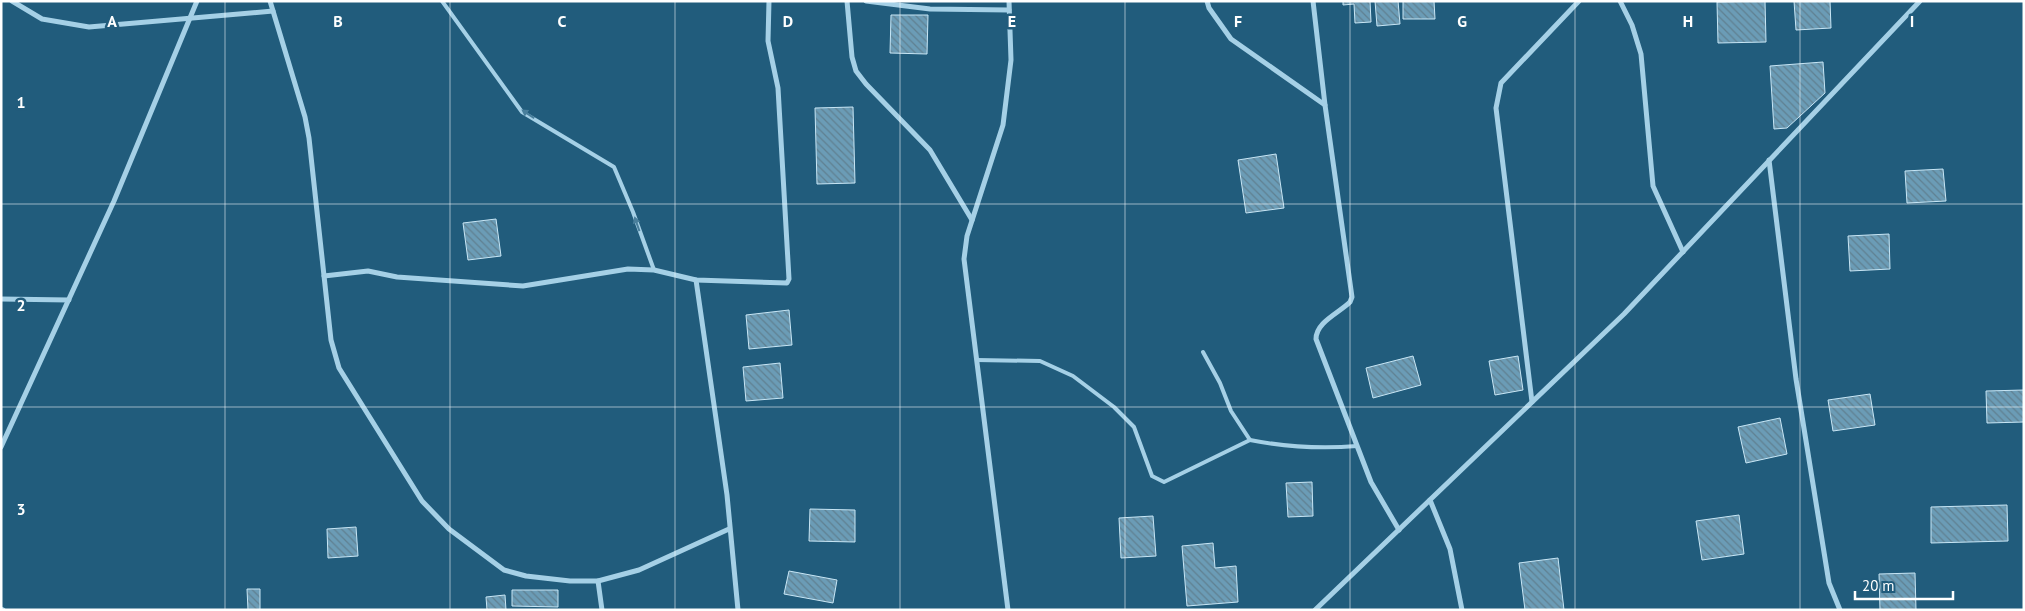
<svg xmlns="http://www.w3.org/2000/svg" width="2025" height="611" viewBox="0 0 2025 611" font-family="'PT Sans',sans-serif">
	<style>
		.building { fill: url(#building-back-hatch); stroke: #c8e6f5 }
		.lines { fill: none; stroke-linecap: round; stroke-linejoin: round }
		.lane { stroke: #a5d0e6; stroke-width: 4 }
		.street { stroke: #a5d0e6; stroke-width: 5 }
		.oneway { fill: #497f9c }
		.grid { fill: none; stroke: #fff; stroke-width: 1; stroke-opacity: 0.55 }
		.grid-label { font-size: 16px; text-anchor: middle; font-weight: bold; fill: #fff; stroke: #215c7c; stroke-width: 5; stroke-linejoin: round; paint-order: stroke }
	</style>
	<defs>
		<pattern id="building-back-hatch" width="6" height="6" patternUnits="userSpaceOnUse" patternTransform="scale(1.25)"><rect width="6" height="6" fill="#6b9cb6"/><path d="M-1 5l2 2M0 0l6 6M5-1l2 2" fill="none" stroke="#608091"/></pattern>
	</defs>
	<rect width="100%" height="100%" fill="#215c7c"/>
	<g class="building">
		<polygon points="1343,1 1370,1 1371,22 1355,23 1354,4 1343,5"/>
		<polygon points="1375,1 1398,1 1400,24 1377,26"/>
		<polygon points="1403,1 1434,1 1435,19 1403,19"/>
		<polygon points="1765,1 1766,42 1718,43 1717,2"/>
		<polygon points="1794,1 1830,1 1831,28 1796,30"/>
		<polygon points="891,15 928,15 927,54 890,53"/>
		<polygon points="1823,62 1825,93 1787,128 1774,129 1770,66"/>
		<polygon points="853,107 855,183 817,184 815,108"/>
		<polygon points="1276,154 1284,208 1246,213 1238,160"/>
		<polygon points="1943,169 1946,201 1907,203 1905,171"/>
		<polygon points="496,219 501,256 468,260 463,223"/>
		<polygon points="1889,234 1890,269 1850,271 1848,236"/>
		<polygon points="789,310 792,345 749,349 746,315"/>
		<polygon points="1413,356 1421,385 1373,398 1366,368"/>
		<polygon points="1518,356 1523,390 1495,395 1489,361"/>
		<polygon points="780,363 783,398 746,401 743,367"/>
		<polygon points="2024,390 2024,422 1987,423 1986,391"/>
		<polygon points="1870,394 1875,425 1833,431 1828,400"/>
		<polygon points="1780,418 1787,454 1746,463 1738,427"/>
		<polygon points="1312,482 1313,516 1288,517 1286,483"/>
		<polygon points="2007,505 2008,541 1931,543 1931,507"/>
		<polygon points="810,509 855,510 855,542 809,541"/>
		<polygon points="1739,515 1744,554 1702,560 1696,521"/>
		<polygon points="1153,516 1156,556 1121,558 1119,518"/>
		<polygon points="356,527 358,556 328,558 327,529"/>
		<polygon points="1213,543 1215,568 1236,566 1238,602 1187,606 1182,546"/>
		<polygon points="1558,558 1564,610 1525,610 1519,563"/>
		<polygon points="789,571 837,580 833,603 784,594"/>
		<polygon points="1915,573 1916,610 1880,610 1879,574"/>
		<polygon points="247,589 260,589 260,610 248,610"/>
		<polygon points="512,590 558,590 558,607 512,606"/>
		<polygon points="505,595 506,610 487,610 486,597"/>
	</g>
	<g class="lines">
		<g class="lane">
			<polyline points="442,1 522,112 614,167 633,212 654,270"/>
			<path d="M1203 352 1220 383 1231 411 1250 440C1286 447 1320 449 1357 446"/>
			<polyline points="977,360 1040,361 1073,376 1114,407 1134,427 1152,476 1164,482 1250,440"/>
		</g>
		<g class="street">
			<polyline points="12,1 42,19 89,27 273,11"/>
			<polyline points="270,1 305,117 309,138 331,340 339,368 422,501 449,529 504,570 526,576 570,581 598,581 639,570 729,529"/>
			<polyline points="847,1 852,57 856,71 866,84 930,150 972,220"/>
			<polyline points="866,1 930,9 1009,10"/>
			<polyline points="1207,1 1209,8 1231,39 1325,105"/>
			<path d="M1313 1 1325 105 1352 297 1350 302C1339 313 1316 322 1316 339L1371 482 1399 530"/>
			<polyline points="1620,1 1632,25 1641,54 1653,186 1683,252"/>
			<polyline points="1769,160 1796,379 1829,583 1840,610"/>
			<polyline points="324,276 368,271 397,277 523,286 628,269 654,270 696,280 787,283 789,279 778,88 768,41 769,1"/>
			<polyline points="696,280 727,495 738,610"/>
			<polyline points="1,299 69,300"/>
			<polyline points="1532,402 1496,108 1501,83 1579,1"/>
			<polyline points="1,447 114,201 197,1"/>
			<polyline points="1430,500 1450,549 1462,610"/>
			<polyline points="598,581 602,610"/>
			<polyline points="1,609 3,610"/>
			<polyline points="1008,610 964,259 967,236 1003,125 1011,60 1009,1"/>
			<polyline points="1315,610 1624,314 1920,1"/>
		</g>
	</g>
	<defs><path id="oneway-solid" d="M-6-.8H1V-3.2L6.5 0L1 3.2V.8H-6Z" transform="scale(1.25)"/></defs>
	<g class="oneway">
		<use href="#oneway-solid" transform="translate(528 114) rotate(-146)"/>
		<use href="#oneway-solid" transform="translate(637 224) rotate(-109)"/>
	</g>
	<path class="grid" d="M225 1V610M450 1V610M675 1V610M900 1V610M1125 1V610M1350 1V610M1575 1V610M1800 1V610M1 204H2024M1 407H2024"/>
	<g class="grid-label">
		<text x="112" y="27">A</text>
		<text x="338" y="27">B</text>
		<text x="562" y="27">C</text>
		<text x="788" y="27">D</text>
		<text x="1012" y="27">E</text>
		<text x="1238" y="27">F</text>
		<text x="1462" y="27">G</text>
		<text x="1688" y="27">H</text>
		<text x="1912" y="27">I</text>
		<text x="21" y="108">1</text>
		<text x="21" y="311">2</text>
		<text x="21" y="515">3</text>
	</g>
	<rect width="2025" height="611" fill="none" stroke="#ffffff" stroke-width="5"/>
	<path d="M1855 591v8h98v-8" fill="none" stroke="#ffffff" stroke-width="2.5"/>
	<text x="1862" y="591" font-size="15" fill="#ffffff" stroke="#215c7c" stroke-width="4" paint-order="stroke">20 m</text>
</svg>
